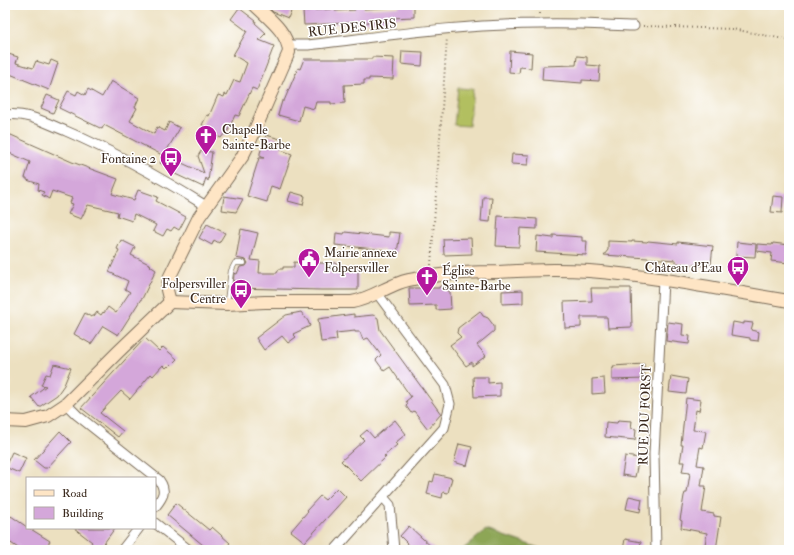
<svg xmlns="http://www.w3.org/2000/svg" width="794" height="555" viewBox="0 0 794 555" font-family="'IM FELL Double Pica',serif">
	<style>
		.green { fill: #b2bf61; stroke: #767440 }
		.forest { fill: #8da657; stroke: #64683a }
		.building { fill: #d4a7da }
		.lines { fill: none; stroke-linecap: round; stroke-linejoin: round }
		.lane-casing { stroke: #796a57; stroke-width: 6 }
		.street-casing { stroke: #796a57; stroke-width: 11 }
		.secondary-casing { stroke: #796a57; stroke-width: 14 }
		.path { stroke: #796a57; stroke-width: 2; stroke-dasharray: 1 3; stroke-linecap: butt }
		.lane { stroke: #fff; stroke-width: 4.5 }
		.street { stroke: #fff; stroke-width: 9 }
		.secondary { stroke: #fee5c5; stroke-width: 12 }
		.labels { text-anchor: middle; stroke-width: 3; stroke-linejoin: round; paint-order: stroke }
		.street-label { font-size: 13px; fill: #3b2a1e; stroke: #fff }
		.poi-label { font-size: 13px; fill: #3b2a1e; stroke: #fff; text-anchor: start }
	</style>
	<rect width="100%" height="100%" fill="#fff"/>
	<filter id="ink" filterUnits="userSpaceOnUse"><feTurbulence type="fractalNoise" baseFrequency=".025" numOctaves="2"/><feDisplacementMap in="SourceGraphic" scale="8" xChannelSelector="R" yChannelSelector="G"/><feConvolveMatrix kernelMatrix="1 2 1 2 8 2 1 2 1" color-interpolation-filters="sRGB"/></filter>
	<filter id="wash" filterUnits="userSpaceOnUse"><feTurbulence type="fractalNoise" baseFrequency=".012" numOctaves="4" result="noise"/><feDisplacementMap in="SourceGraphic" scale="16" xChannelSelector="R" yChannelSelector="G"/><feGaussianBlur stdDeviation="0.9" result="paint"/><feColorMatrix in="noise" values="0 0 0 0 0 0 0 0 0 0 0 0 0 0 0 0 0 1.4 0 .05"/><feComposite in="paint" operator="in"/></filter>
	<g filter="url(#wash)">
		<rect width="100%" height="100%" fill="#ece0c0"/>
		<polygon class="green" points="458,88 473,89 469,126 454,125"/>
		<polygon class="forest" points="486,530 545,550 462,550"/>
		<g id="blocks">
			<g class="building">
				<polygon points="266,5 294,5 288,18 273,12"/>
				<polygon points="354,5 364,5 364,9 399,7 399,5 414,5 414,17 391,18 391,21 304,25 303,11 335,9 335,11 355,10"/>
				<polygon points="239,8 256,21 255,23 266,33 259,40 274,46 257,90 252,88 239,116 235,115 226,135 224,134 221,138 208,132 210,129 202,125 207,115 209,116 218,95 224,97 225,94 227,95 234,80 240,82 247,63 233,55 247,31 231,19"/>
				<polygon points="402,51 423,52 422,66 401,64"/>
				<polygon points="510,51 532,53 531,68 520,67 519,73 509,72"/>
				<polygon points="5,53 18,57 16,63 33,68 36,61 49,65 51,60 58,63 49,90 5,72"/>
				<polygon points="577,56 587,57 587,65 600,66 599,81 582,80 582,83 542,80 543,66 576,65"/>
				<polygon points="372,57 394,58 393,79 369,78 369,80 364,80 364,84 344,85 345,103 331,104 331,102 316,102 314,109 303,106 299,121 278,115 282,101 284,101 298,68 300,69 304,59 372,59"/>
				<polygon points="111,81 139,98 135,107 137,108 130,121 154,134 157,127 165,131 169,122 180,128 164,155 204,173 198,156 201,151 212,152 208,181 206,178 203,187 173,173 174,171 160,163 164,156 104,125 102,129 59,108 68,91 76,95 78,91 85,95 88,89 102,97"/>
				<polygon points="47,95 59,100 53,113 41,108"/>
				<polygon points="5,134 11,135 72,162 118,179 112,194 134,200 138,190 158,197 156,201 186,217 179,230 174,227 171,231 167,229 163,236 153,231 156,225 134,214 132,221 117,216 118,212 88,205 81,219 68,214 73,204 70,203 72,198 52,191 49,199 42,195 44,192 38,190 39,184 27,180 27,178 25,178 30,162 5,151"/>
				<polygon points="266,135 284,140 281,150 292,154 280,189 271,186 267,202 247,196 259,158 264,158 260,156 260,153"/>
				<polygon points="512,154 529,155 528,165 511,164"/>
				<polygon points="291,192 305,196 303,205 288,201"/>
				<polygon points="224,196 243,199 236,212 222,210"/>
				<polygon points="773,196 783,197 782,213 771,212"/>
				<polygon points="483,197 492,197 490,222 481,221"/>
				<polygon points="498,216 537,219 537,229 520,228 519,247 496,246"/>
				<polygon points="207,224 225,233 219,243 214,240 212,245 199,238"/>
				<polygon points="241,229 258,233 251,260 260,261 259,273 277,273 279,269 283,269 283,267 294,267 294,262 304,263 336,263 336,268 358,269 358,290 321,290 233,288 234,273 237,274 240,267 246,266 248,263 246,260 236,258"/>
				<polygon points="345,232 389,237 389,232 400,233 397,253 385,252 385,250 335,245 336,233 344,234"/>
				<polygon points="553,235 582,237 582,241 587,241 586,255 536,252 537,236 553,238"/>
				<polygon points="471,238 472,254 444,255 443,239"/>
				<polygon points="121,240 135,247 131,255 151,265 150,266 156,270 142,299 141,299 118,335 103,326 91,344 74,334 85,313 91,317 93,316 94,316 97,312 101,315 103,312 104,313 108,307 116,313 130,292 125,289 128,281 109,272 119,250 117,249"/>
				<polygon points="608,241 632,242 632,241 647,242 648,241 678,244 678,242 713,246 711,264 705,263 705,266 676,263 676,260 604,255 608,250"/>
				<polygon points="737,242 756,244 755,257 736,256"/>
				<polygon points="773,243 789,245 789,263 771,261 772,253 757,251 757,244 772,245"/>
				<polygon points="440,286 446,286 446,289 450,292 451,309 436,310 436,305 410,306 409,288 439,288"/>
				<polygon points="591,288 631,288 632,327 608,328 607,317 581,317 581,327 565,328 564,302 592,301"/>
				<polygon points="523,290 523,303 502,304 502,291"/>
				<polygon points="480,311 483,316 488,318 494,326 494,331 477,345 486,356 472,366 472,362 466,366 450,345 461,337 457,333 458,328"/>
				<polygon points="301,312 308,321 310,326 293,334 296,337 288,343 282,336 264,350 256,338 286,315"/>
				<polygon points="354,314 354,317 373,315 378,318 380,330 441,414 428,429 414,411 411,413 406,406 408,404 406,401 411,397 390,367 384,371 376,360 381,355 368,338 363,340 360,332 355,332 355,331 336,333 337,340 321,342 318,319"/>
				<polygon points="668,322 683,324 682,335 690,336 689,344 666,341"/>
				<polygon points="733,322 744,324 744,322 753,323 751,330 759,332 758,341 750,340 750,338 731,335"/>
				<polygon points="145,338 159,351 163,347 177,359 169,367 168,366 166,368 163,365 153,376 151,374 130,399 121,391 100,413 123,431 118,437 81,408"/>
				<polygon points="54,364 71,368 64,385 57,395 39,407 31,397 46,386 41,385 46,374 50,375"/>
				<polygon points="644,364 645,379 612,380 612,368 614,368 613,366"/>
				<polygon points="671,376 688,379 686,394 669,392"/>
				<polygon points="473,377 488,377 488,383 500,382 500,396 474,397"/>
				<polygon points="604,378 605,393 592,394 592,379"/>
				<polygon points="686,398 701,400 699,411 696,410 693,430 706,431 703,448 700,447 697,465 704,466 701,486 706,486 702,512 714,514 714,516 721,517 716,550 704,550 707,533 681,528 682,521 680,520 684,496 685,493 687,493 690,473 682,472 684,462 680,462 683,445 681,445"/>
				<polygon points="395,420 406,434 395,443 397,445 384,456 386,457 361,481 341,461 364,440 360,436 367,430 374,438"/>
				<polygon points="618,420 632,421 631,428 636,429 635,440 605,437 606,422 617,423"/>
				<polygon points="60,431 71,442 47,468 44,468 34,460"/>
				<polygon points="459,444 472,447 467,466 454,462"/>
				<polygon points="12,452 26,458 19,473 5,467"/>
				<polygon points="625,456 639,458 635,477 622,475"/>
				<polygon points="435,474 452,478 448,493 443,492 442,498 427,494 430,481 433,482"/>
				<polygon points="337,488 346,497 305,542 291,531 308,511 307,510 320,496 325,500"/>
				<polygon points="629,496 642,499 640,512 626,509"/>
				<polygon points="176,503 209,530 212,527 230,543 224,550 209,550 167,515"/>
				<polygon points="11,516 27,527 27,528 29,528 50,541 44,550 21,550 5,539 5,525"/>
				<polygon points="409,526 435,550 414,550 400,536"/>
				<polygon points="74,528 115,528 99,550 87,550 92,542"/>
				<polygon points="625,539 641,542 639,550 623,550"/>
			</g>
		</g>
	</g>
	<g filter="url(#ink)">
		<use href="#blocks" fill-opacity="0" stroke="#796a57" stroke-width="1"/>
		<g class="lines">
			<g class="lane-casing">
				<polyline id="lane" points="227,302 231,271 235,263 244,263"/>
			</g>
			<g class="street-casing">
				<g id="street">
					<path d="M288 45H308C385 36 463 24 540 24 572 23 603 25 634 26"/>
					<path d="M5 115C27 112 46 123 66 131 115 152 161 178 206 206"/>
					<path d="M66 404 77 415 159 480C167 491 163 497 155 507"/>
					<polyline points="383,497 390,505 394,550"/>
					<polyline points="155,523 189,550"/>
					<polyline points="122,550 139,528"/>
					<polyline points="335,550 444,428 450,404 445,385 377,293"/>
					<polyline points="656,550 654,454 663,281"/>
				</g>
			</g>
			<g class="secondary-casing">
				<g id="secondary">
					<path d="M170 302 227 304 265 302H352C369 299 383 289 399 283 409 279 421 278 432 276 453 273 476 272 498 272 528 270 559 269 589 271 655 276 723 290 789 301"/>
					<path d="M170 302 167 290 170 276 199 217 242 157 251 139 289 52C288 32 268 18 255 5"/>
					<polyline points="5,421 26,422 48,416 66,404 118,352 170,302"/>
				</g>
			</g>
			<g class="path">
				<polyline points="540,5 540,16"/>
				<polyline points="643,26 732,29 789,40"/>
				<polyline points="431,265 447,38"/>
			</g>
			<use href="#lane" class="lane"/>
			<use href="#street" class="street"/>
			<use href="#secondary" class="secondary"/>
		</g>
	</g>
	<defs>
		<g id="church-pin" transform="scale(1.15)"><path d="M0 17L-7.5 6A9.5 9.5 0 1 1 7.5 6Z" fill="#b5179e" stroke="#fff"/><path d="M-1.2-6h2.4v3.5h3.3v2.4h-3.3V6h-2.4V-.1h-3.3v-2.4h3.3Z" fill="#fff"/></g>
		<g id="bus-pin" transform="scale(1.15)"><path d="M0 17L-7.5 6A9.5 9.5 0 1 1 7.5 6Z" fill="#b5179e" stroke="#fff"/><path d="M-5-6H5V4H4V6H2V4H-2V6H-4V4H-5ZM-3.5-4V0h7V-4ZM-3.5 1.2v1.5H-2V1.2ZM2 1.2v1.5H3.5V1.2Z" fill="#fff"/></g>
		<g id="civic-pin" transform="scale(1.15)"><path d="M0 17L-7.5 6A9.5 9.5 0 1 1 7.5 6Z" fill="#b5179e" stroke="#fff"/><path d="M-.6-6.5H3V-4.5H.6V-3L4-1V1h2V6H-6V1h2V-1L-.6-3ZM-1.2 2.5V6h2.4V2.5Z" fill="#fff"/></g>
	</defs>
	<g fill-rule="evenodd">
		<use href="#church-pin" x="206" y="136"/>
		<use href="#bus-pin" x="171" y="158"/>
		<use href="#civic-pin" x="309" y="259"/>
		<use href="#bus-pin" x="738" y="267"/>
		<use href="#church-pin" x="427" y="277"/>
		<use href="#bus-pin" x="241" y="290"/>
	</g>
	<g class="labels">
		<g class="street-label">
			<text transform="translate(352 27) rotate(-6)" y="5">RUE DES IRIS</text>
			<text transform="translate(644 415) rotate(-88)" y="5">RUE DU FORST</text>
		</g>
		<g class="poi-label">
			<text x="222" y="134">Chapelle<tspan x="222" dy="15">Sainte-Barbe</tspan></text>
			<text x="156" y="163" text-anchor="end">Fontaine 2</text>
			<text x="324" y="257">Mairie annexe<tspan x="324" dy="15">Folpersviller</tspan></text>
			<text x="722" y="272" text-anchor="end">Château d'Eau</text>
			<text x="442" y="275">Église<tspan x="442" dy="15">Sainte-Barbe</tspan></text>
			<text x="226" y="288" text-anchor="end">Folpersviller<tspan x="226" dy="15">Centre</tspan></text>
		</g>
	</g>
	<rect width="794" height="555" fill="none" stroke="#fff" stroke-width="20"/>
	<rect x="26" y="477" width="130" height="52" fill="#ffffff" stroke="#b1aaa5"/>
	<rect x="34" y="490" width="20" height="6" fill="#fee5c5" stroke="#b1aaa5"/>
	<text x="62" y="497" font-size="12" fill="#3b2a1e">Road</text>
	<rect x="34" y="507" width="20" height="12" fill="#d4a7da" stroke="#b1aaa5"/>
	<text x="62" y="517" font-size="12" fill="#3b2a1e">Building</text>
</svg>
